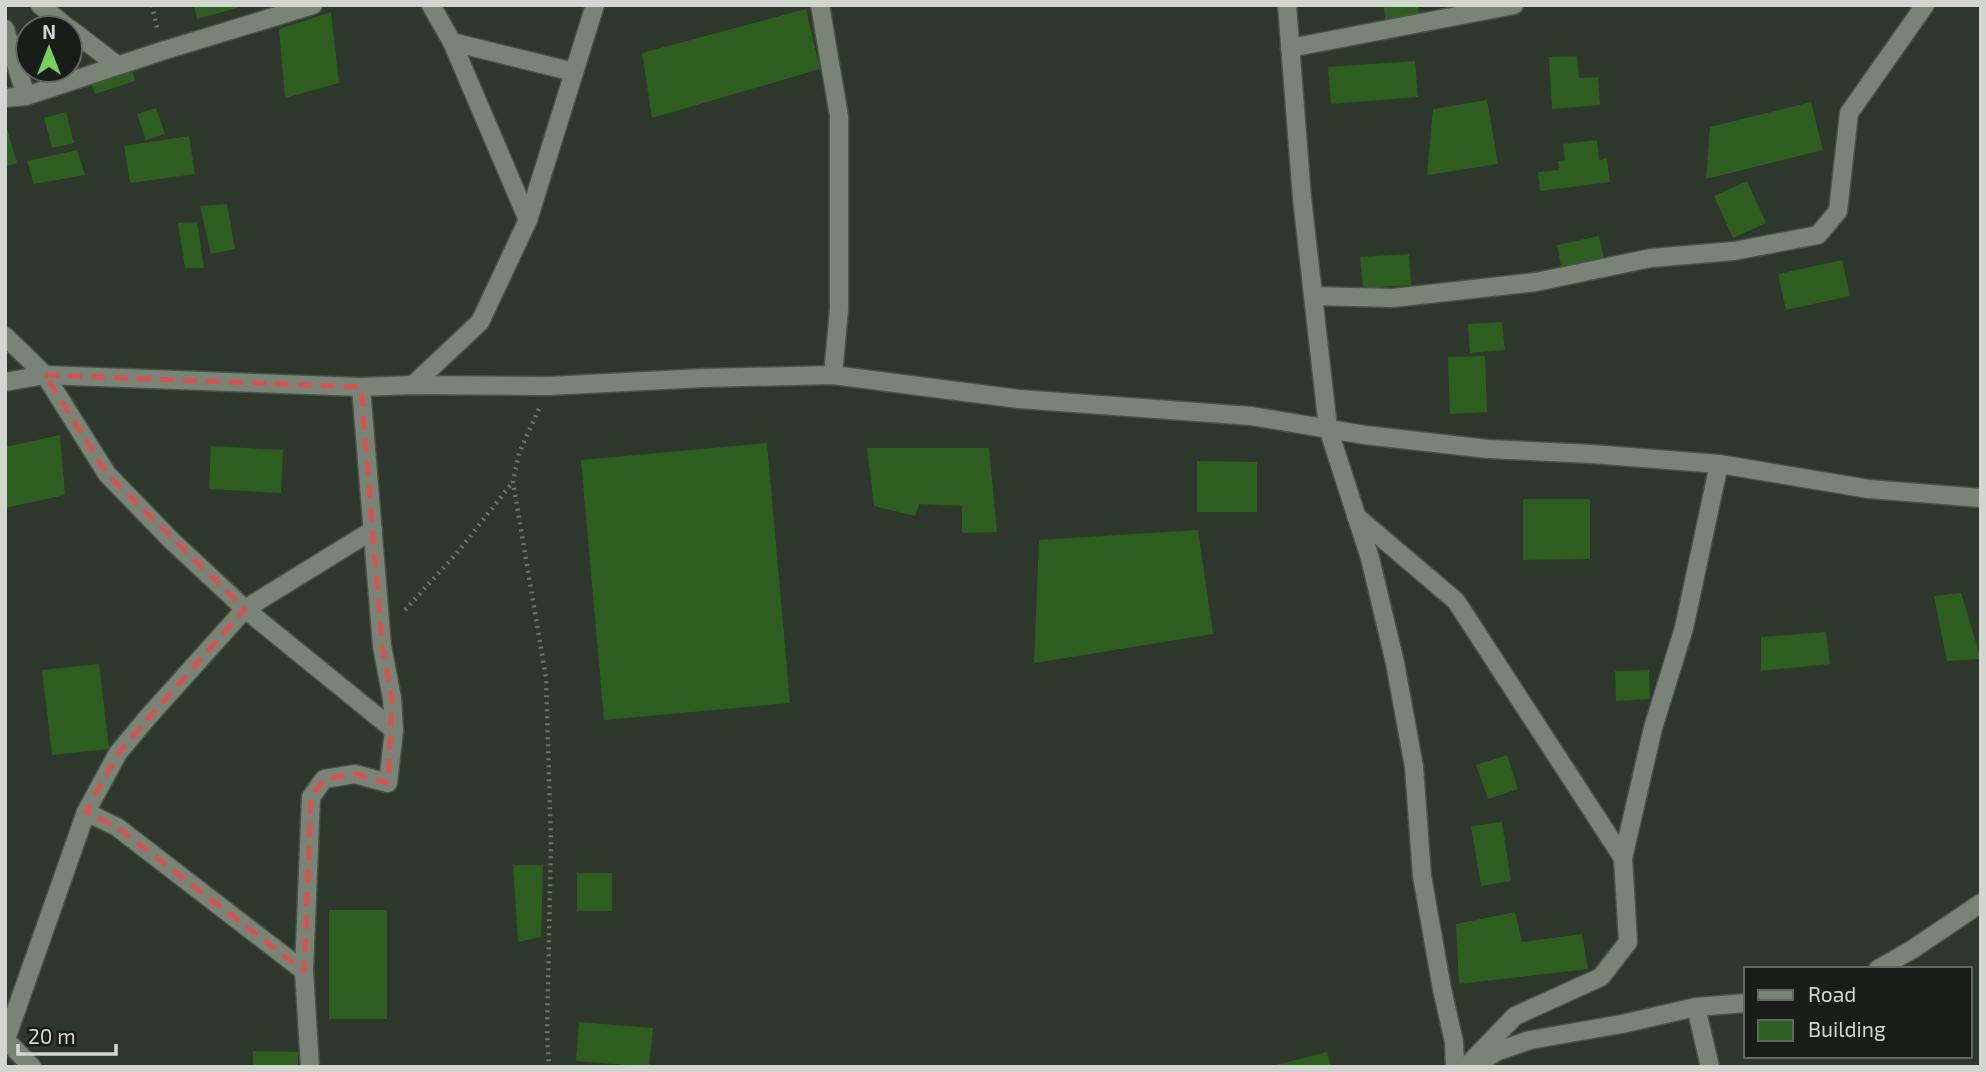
<svg xmlns="http://www.w3.org/2000/svg" width="1986" height="1072" viewBox="0 0 1986 1072" font-family="'Exo 2',sans-serif">
	<style>
		.building { fill: #2e5d20 }
		.lines { fill: none; stroke-linecap: round; stroke-linejoin: round }
		.minor-casing { stroke: #4a5248; stroke-width: 21 }
		.path { stroke: #6d756b; stroke-width: 4.5; stroke-dasharray: 2 5; stroke-linecap: butt }
		.minor { stroke: #798476; stroke-width: 18 }
		.marked { fill: none; stroke: #d55452; stroke-width: 5; stroke-dasharray: 14 9; stroke-linejoin: round }
	</style>
	<rect width="100%" height="100%" fill="#2d372b"/>
	<g class="building">
		<polygon points="194,5 237,5 237,8 197,19"/>
		<polygon points="1384,5 1418,5 1419,18 1385,20"/>
		<polygon points="806,9 820,69 652,118 642,53"/>
		<polygon points="331,12 339,83 285,98 279,29"/>
		<polygon points="1577,56 1579,78 1598,77 1600,105 1552,109 1549,57"/>
		<polygon points="1415,61 1418,97 1331,104 1328,67"/>
		<polygon points="131,67 135,81 95,94 90,79"/>
		<polygon points="1487,100 1498,164 1427,175 1433,109"/>
		<polygon points="1811,102 1823,150 1706,179 1710,127"/>
		<polygon points="156,108 165,134 146,140 137,114"/>
		<polygon points="66,112 74,143 52,148 44,118"/>
		<polygon points="5,122 17,163 5,167"/>
		<polygon points="189,136 195,174 130,183 124,146"/>
		<polygon points="1597,140 1599,160 1607,158 1610,182 1540,191 1538,172 1559,170 1558,161 1565,160 1563,144"/>
		<polygon points="77,150 85,175 34,184 27,161"/>
		<polygon points="1747,181 1766,223 1733,238 1714,196"/>
		<polygon points="227,204 235,249 211,254 200,206"/>
		<polygon points="197,222 204,268 185,268 178,223"/>
		<polygon points="1599,236 1604,258 1561,266 1557,245"/>
		<polygon points="1409,254 1411,285 1363,288 1360,257"/>
		<polygon points="1842,260 1850,296 1786,310 1778,274"/>
		<polygon points="1502,322 1505,350 1470,353 1468,324"/>
		<polygon points="1485,356 1487,412 1450,414 1448,357"/>
		<polygon points="60,435 65,495 5,508 5,447"/>
		<polygon points="767,443 790,703 604,720 581,460"/>
		<polygon points="211,446 283,450 281,493 209,489"/>
		<polygon points="867,448 989,448 997,532 962,533 962,506 919,504 915,516 874,506"/>
		<polygon points="1197,461 1257,462 1257,512 1197,512"/>
		<polygon points="1523,499 1590,499 1590,559 1523,560"/>
		<polygon points="1198,530 1213,634 1034,663 1039,540"/>
		<polygon points="1961,593 1981,659 1947,661 1934,596"/>
		<polygon points="1826,632 1830,664 1761,671 1761,637"/>
		<polygon points="99,664 109,749 52,755 42,670"/>
		<polygon points="1649,670 1650,699 1616,701 1615,671"/>
		<polygon points="1507,755 1518,789 1488,799 1476,765"/>
		<polygon points="1502,822 1511,881 1481,886 1471,826"/>
		<polygon points="513,865 543,865 541,937 518,942"/>
		<rect x="577" y="873" width="35" height="38"/>
		<rect x="329" y="910" width="58" height="109"/>
		<polygon points="1515,912 1522,942 1582,934 1588,969 1459,984 1456,924"/>
		<polygon points="579,1022 653,1028 649,1067 576,1061"/>
		<polygon points="253,1051 298,1052 298,1067 253,1067"/>
		<polygon points="1327,1052 1331,1067 1272,1067 1272,1066"/>
	</g>
	<g class="lines">
		<g class="minor-casing">
			<g id="minor">
				<polyline points="40,5 68,28"/>
				<polyline points="431,5 452,42 528,220"/>
				<polyline points="820,5 839,116 839,309 833,375"/>
				<polyline points="1287,5 1302,198 1328,428 1370,558 1395,663 1414,767 1422,876 1442,989 1454,1042 1455,1067"/>
				<polyline points="5,29 26,96"/>
				<polyline points="70,29 117,65"/>
				<polyline points="452,42 574,72"/>
				<polyline points="1290,48 1514,5"/>
				<polyline points="5,98 26,96 162,51 313,5"/>
				<polyline points="1314,296 1393,298 1536,282 1651,258 1734,251 1818,235 1838,211 1849,113 1925,5"/>
				<polyline points="5,336 45,375 107,474 171,540 245,609 394,730"/>
				<polyline points="5,382 45,375 361,387 413,385 549,386 703,378 833,375 1019,399 1251,416 1365,435 1488,449 1592,454 1719,464 1869,489 1981,498"/>
				<polyline points="413,385 480,322 528,220 595,5"/>
				<polyline points="1356,516 1456,601 1623,858"/>
				<polyline points="86,812 117,827 304,971"/>
				<polyline points="1878,969 1913,949 1981,903"/>
				<polyline points="1696,1007 1710,1067"/>
				<polyline points="5,1039 32,1067"/>
				<polyline points="6,1039 86,812 118,753 148,717 245,609 373,530"/>
				<polyline points="1479,1063 1498,1051 1530,1040 1622,1024 1696,1007 1746,1003"/>
				<polyline points="310,1067 304,971 311,797 324,779 355,774 388,783 394,730 392,698 382,646 361,387"/>
				<polyline points="1466,1067 1515,1016 1601,977 1628,942 1623,858 1653,728 1684,628 1719,464"/>
			</g>
		</g>
		<g class="path">
			<polyline points="152,5 157,28"/>
			<polyline points="539,409 519,453 513,482 546,678 551,842 547,1035 549,1067"/>
			<polyline points="405,610 457,553 512,483"/>
		</g>
		<use href="#minor" class="minor"/>
	</g>
	<path class="marked" d="M45 375 361 387 382 646 392 698 388 783 355 774 324 779 311 797 304 971 117 827 86 812 118 753 245 609 107 474Z"/>
	<rect width="1986" height="1072" fill="none" stroke="#d1d7cf" stroke-width="14"/>
	<rect x="1744" y="967" width="228" height="91" fill="#181d17" stroke="#626761" stroke-width="2"/>
	<rect x="1758" y="990" width="35" height="10" fill="#798476" stroke="#626761" stroke-width="2"/>
	<text x="1808" y="1002" font-size="21" fill="#d1d7cf">Road</text>
	<rect x="1758" y="1020" width="35" height="21" fill="#2e5d20" stroke="#626761" stroke-width="2"/>
	<text x="1808" y="1037" font-size="21" fill="#d1d7cf">Building</text>
	<g transform="translate(49 49)"><circle r="33" fill="#181d17" stroke="#626761" stroke-width="2"/>
	<path d="M0-5L12 26L0 18L-12 26Z" fill="#76d25a"/>
	<text y="-10" font-size="19" font-weight="bold" text-anchor="middle" fill="#d1d7cf">N</text>
	</g>
	<path d="M18 1044v10h98v-10" fill="none" stroke="#d1d7cf" stroke-width="3.5"/>
	<text x="28" y="1044" font-size="21" fill="#d1d7cf" stroke="#181d17" stroke-width="5" paint-order="stroke">20 m</text>
</svg>
